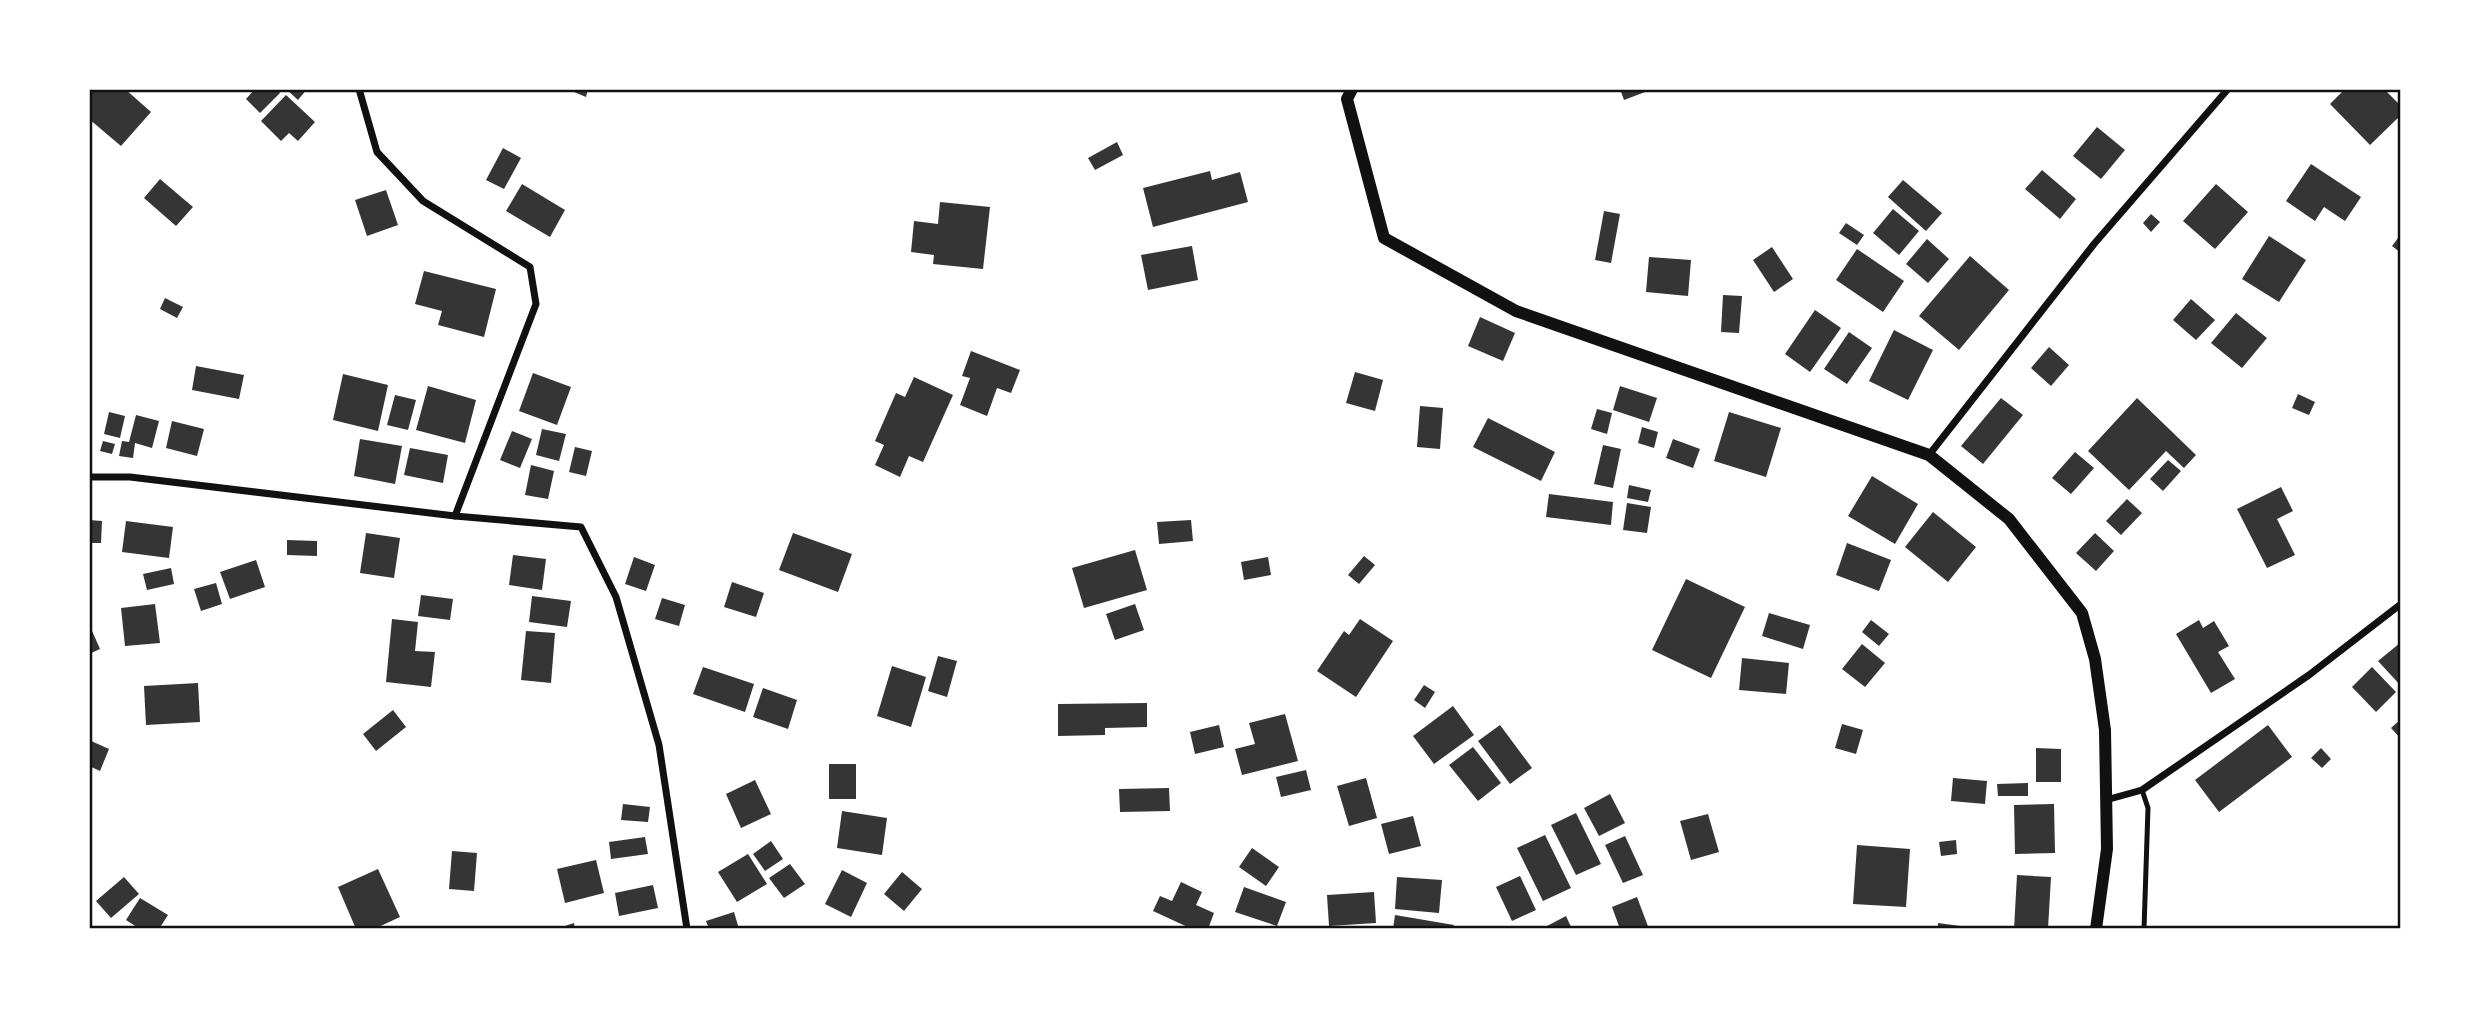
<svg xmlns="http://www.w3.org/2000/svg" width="2490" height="1018" viewBox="0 0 2490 1018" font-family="Figtree,sans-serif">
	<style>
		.building { fill: #353535 }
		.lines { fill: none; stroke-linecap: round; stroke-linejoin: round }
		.service { stroke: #111; stroke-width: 5 }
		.minor { stroke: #111; stroke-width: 7 }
		.tertiary { stroke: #111; stroke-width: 12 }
		.neatline { fill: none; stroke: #111; stroke-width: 2.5 }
	</style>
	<rect width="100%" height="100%" fill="#fff"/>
	<g class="building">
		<polygon points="89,89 125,89 151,112 121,146 89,119"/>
		<polygon points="255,89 277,89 280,93 260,113 246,99"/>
		<polygon points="286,89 307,89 298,100"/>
		<polygon points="567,89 588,89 586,97"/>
		<polygon points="1620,89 1653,89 1624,100"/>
		<polygon points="2345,89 2384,89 2401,106 2401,115 2370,145 2330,104"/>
		<polygon points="286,95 315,122 298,141 289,133 281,141 261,121"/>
		<polygon points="2097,127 2125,150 2101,179 2073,156"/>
		<polygon points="1117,142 1123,155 1095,170 1088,158"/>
		<polygon points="503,148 521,158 504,189 486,180"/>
		<polygon points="2311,164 2361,197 2345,221 2324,207 2315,221 2286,201"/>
		<polygon points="2042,170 2076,199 2060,219 2025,189"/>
		<polygon points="1210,171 1212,180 1240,172 1248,202 1153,227 1143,188"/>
		<polygon points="160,179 193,207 176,226 144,198"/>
		<polygon points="1903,180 1942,213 1926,231 1888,197"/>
		<polygon points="522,184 565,210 550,237 506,211"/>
		<polygon points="2216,184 2248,212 2215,249 2183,221"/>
		<polygon points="386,190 398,225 367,236 355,200"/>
		<polygon points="940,202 990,207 983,269 933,264 934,255 911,252 914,221 938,224"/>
		<polygon points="1893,209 1919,231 1899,255 1873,233"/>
		<polygon points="1604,211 1620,214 1611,263 1595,260"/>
		<polygon points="2151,214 2160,222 2151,232 2143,223"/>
		<polygon points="1846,223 1864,235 1857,245 1839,233"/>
		<polygon points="2401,234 2401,253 2392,246"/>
		<polygon points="2269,236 2306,260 2279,302 2242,279"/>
		<polygon points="1927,239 1949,259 1928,283 1906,264"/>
		<polygon points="1192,246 1198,280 1148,290 1141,255"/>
		<polygon points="1772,247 1793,279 1774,292 1753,260"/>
		<polygon points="1857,249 1904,281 1883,312 1836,280"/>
		<polygon points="1970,256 2009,290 1959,350 1919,316"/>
		<polygon points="1649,257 1691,260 1688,296 1646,292"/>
		<polygon points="424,271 496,289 484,337 438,325 442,311 415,304"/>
		<polygon points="1723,295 1742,296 1739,333 1721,332"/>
		<polygon points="165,298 183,307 177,318 160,309"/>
		<polygon points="2191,299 2215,320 2196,340 2173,320"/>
		<polygon points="1815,310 1841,328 1810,372 1785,354"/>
		<polygon points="2236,313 2267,338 2242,368 2211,343"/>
		<polygon points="1480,317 1515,333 1503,361 1468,346"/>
		<polygon points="1894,330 1933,350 1908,400 1869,381"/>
		<polygon points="1849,332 1872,348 1847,384 1824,369"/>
		<polygon points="2049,347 2069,365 2051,386 2031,368"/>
		<polygon points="971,351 1020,370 1011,393 997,388 987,416 960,405 970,378 962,376"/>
		<polygon points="196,366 244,375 239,399 192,390"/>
		<polygon points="1355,372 1383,380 1375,411 1346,403"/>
		<polygon points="533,373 571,387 557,425 519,411"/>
		<polygon points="343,374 388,385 378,431 333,420"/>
		<polygon points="914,377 953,395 923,462 909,456 900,477 875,465 884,445 875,441 896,393 905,397"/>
		<polygon points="428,386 476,400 465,443 416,430"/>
		<polygon points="1620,386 1657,398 1649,422 1613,410"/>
		<polygon points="2298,394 2315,402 2309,415 2292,408"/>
		<polygon points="395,395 416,400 408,430 387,425"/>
		<polygon points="2001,398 2023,415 1983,464 1961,446"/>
		<polygon points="2137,398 2196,455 2184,468 2166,451 2129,490 2088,451"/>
		<polygon points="1420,406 1443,408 1440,449 1417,447"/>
		<polygon points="1597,409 1612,413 1607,434 1591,429"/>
		<polygon points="109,412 125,416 120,438 104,434"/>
		<polygon points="1729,412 1781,428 1766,477 1714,461"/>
		<polygon points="136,415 159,421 152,448 135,443 133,458 119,456 122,441 129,442"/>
		<polygon points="1488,418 1555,452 1541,481 1473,447"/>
		<polygon points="172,421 204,429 197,456 166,448"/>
		<polygon points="1642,427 1658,432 1654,448 1638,443"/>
		<polygon points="542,429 566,434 559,461 536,455"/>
		<polygon points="512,431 532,439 520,468 500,460"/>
		<polygon points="360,439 402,446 395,484 354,476"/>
		<polygon points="1673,439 1700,449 1693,468 1666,458"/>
		<polygon points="103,441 115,444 112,454 100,451"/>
		<polygon points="1603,445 1621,449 1613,488 1594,484"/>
		<polygon points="575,447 592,451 586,476 569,472"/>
		<polygon points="410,448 448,455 443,483 404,475"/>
		<polygon points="2075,452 2094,468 2071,494 2052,478"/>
		<polygon points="2168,460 2181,471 2163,491 2150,479"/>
		<polygon points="531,465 554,471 548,499 525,495"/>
		<polygon points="1872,476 1918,504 1895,544 1848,516"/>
		<polygon points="1629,485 1651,490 1648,502 1627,498"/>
		<polygon points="2281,487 2293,511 2277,519 2295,555 2267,568 2237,509"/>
		<polygon points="1549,494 1613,502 1611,525 1546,517"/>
		<polygon points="2127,499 2142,513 2121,535 2106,521"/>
		<polygon points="1627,503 1651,507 1647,533 1623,530"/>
		<polygon points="1933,512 1976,547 1948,582 1905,547"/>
		<polygon points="89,520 102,521 101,543 89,543"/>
		<polygon points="1191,520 1193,541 1159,544 1157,522"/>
		<polygon points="126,521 173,527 169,558 122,552"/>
		<polygon points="366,533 400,538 394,578 360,573"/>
		<polygon points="793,533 852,554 838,592 779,570"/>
		<polygon points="2095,533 2114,551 2096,571 2076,553"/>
		<polygon points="287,540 317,541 317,556 287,555"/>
		<polygon points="1847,543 1891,560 1879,591 1836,575"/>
		<polygon points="1135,550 1147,590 1084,608 1072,568"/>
		<polygon points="513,555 546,559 542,590 509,585"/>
		<polygon points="1364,556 1375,565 1359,584 1348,575"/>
		<polygon points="634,557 655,565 646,591 625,584"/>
		<polygon points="1268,557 1271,575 1244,580 1241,562"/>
		<polygon points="256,560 265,587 230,599 220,572"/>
		<polygon points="171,568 174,584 147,590 143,574"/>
		<polygon points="1686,579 1745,607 1711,678 1652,650"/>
		<polygon points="732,582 764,593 756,617 724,607"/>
		<polygon points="216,583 222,604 201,611 194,589"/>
		<polygon points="421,595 453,599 450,620 418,616"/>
		<polygon points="532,596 571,601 567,627 529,622"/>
		<polygon points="662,598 685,605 679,626 655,619"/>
		<polygon points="155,604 160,643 125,646 121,608"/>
		<polygon points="1135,604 1144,630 1115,640 1106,614"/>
		<polygon points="1769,613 1810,625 1803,649 1762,636"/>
		<polygon points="392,619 418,622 415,651 435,652 431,687 386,682"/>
		<polygon points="1360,619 1393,641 1356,697 1317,671 1344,631 1349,635"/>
		<polygon points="1871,620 1889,634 1879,646 1862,632"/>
		<polygon points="2199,620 2203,628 2214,621 2229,646 2218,652 2235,679 2211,693 2176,634"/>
		<polygon points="89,624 100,649 89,654"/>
		<polygon points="526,631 555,633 551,683 521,680"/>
		<polygon points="2400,643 2401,644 2401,686 2378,661"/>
		<polygon points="1862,644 1885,663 1865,687 1842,669"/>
		<polygon points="938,656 957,661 947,697 928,691"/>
		<polygon points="1742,658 1789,663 1786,694 1739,690"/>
		<polygon points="892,666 926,677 911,727 877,716"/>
		<polygon points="703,667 754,684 745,712 693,694"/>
		<polygon points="2372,667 2396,692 2376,712 2352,687"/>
		<polygon points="198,683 200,722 146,725 144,686"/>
		<polygon points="1424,685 1435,692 1425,708 1414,700"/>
		<polygon points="763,688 797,700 788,729 753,717"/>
		<polygon points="1147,703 1147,727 1105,728 1105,735 1058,736 1058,704"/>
		<polygon points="1453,706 1474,735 1434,764 1413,736"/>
		<polygon points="393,710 406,727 376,751 363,734"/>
		<polygon points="1285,714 1298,761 1242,775 1235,749 1255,744 1249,723"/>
		<polygon points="2401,719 2401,739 2391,728"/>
		<polygon points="1842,724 1863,730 1856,754 1835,748"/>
		<polygon points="1219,725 1224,747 1195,754 1190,732"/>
		<polygon points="1500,725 1532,768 1510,784 1478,741"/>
		<polygon points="2268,725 2292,757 2219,812 2195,780"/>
		<polygon points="89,740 109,749 100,771 89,766"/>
		<polygon points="1473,747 1501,783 1478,801 1449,765"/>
		<polygon points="2036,748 2061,749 2061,782 2036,782"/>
		<polygon points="2321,748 2331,759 2322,768 2311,758"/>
		<rect x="829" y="764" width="27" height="35"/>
		<polygon points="1306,770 1311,790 1281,797 1276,777"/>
		<polygon points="1366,778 1377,818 1349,826 1337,786"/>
		<polygon points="1953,778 1987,781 1985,804 1951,801"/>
		<polygon points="755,780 771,814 741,828 726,794"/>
		<polygon points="2028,783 2028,796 1998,796 1997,784"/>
		<polygon points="1169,788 1170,811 1120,812 1119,789"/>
		<polygon points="1610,794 1625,823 1599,836 1584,808"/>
		<polygon points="623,804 650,807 648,822 621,820"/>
		<polygon points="2054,804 2055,853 2015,854 2014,805"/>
		<polygon points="842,811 887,818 882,855 837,848"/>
		<polygon points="1576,813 1601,864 1576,875 1551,825"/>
		<polygon points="1708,814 1719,852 1691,860 1680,821"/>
		<polygon points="1413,816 1421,846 1389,854 1381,824"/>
		<polygon points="1545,835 1571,888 1543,901 1517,848"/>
		<polygon points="1625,836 1643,875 1623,883 1605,845"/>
		<polygon points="645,837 648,854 611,859 609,842"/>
		<polygon points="1956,840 1957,854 1941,856 1939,842"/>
		<polygon points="771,841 783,859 765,871 753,854"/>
		<polygon points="1857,845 1910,849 1906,907 1853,904"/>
		<polygon points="1252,848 1279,867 1266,886 1239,867"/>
		<polygon points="452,851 477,853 474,891 449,889"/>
		<polygon points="748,854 767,884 737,902 718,872"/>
		<polygon points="596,860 604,893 565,903 557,869"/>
		<polygon points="790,864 805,884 784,898 769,878"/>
		<polygon points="378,869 400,917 374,929 356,929 338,887"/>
		<polygon points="842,870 867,883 851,917 825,904"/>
		<polygon points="902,872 922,889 904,911 884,894"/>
		<polygon points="2017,875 2051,877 2048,929 2014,929"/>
		<polygon points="1520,876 1536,910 1512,921 1496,887"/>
		<polygon points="124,877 139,894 111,918 96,901"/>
		<polygon points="1397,877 1442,880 1439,913 1395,909"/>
		<polygon points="1181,882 1202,892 1196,905 1214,913 1208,929 1192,929 1153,911 1160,896 1172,901"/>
		<polygon points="653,885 658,908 619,916 615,893"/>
		<polygon points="1244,887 1286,902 1277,926 1235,912"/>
		<polygon points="1374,892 1376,923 1329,926 1327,895"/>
		<polygon points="1637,897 1649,929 1620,929 1612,907"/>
		<polygon points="140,898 168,915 159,929 140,929 126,920"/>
		<polygon points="734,912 739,929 709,929 706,921"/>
		<polygon points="1395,915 1454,925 1453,929 1393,929"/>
		<polygon points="1566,916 1572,929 1549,929 1547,926"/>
		<polygon points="574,923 575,929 559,929 559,928"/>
		<polygon points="1938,923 1968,927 1968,929 1938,929"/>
	</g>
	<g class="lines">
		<polyline class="service" points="2142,790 2148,808 2144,929"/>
		<g class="minor">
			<polyline points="359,89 377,152 423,201 530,267 536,304 455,516"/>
			<polyline points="1929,455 2094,244 2228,89"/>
			<polyline points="89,477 130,477 455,516 581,527 616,597 659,745 687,929"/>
			<polyline points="2106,800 2142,790 2309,675 2401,604"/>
		</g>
		<polyline class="tertiary" points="1352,89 1347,99 1384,238 1516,311 1929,455 2009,519 2082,613 2095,659 2105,730 2107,849 2096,929"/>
	</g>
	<rect width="2490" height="1018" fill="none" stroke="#ffffff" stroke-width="182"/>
	<rect x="91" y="91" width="2308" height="836" class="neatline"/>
</svg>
